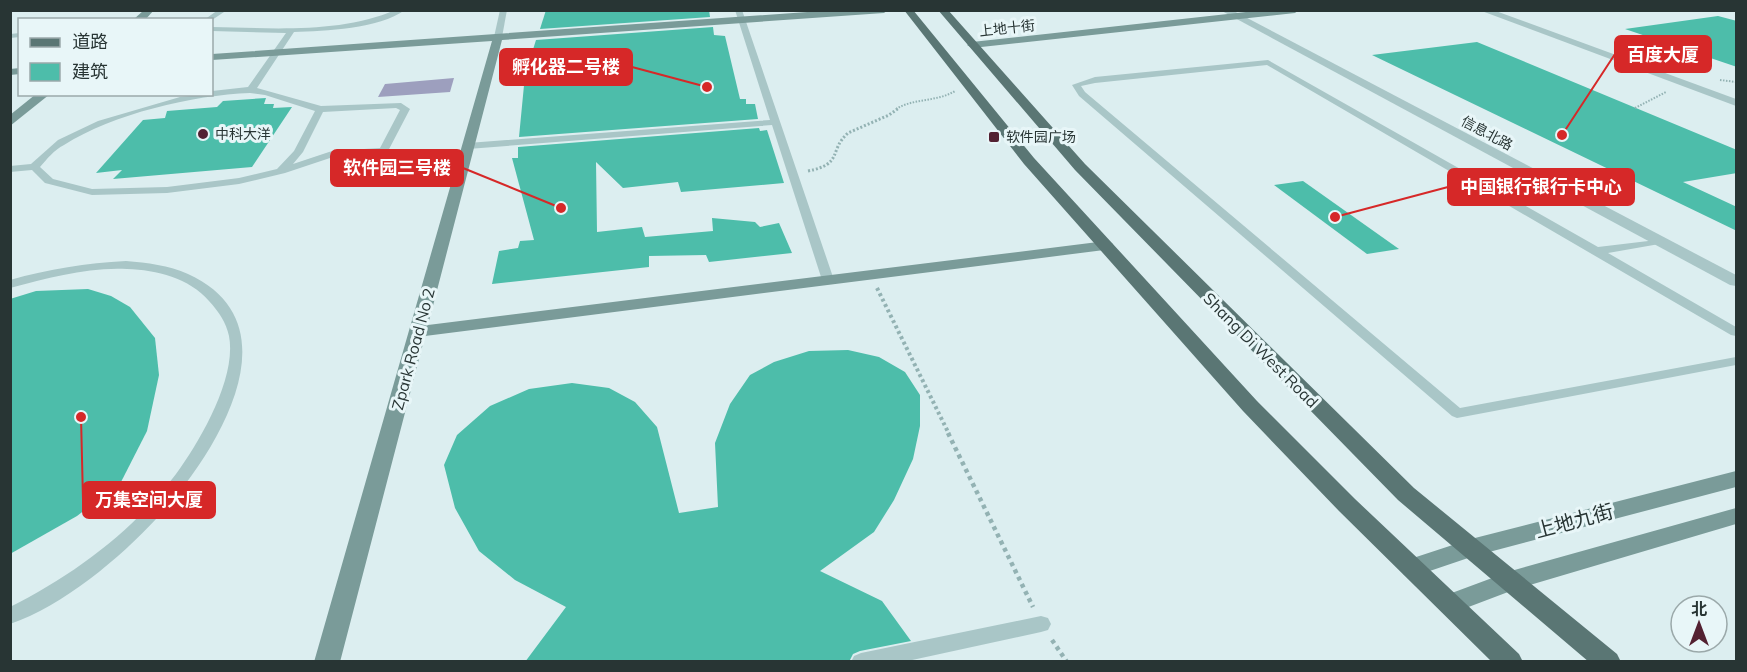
<svg xmlns="http://www.w3.org/2000/svg" width="1747" height="672" viewBox="0 0 1747 672" font-family="Mulish,'Noto Sans SC',sans-serif">
	<style>
		.green { fill: #9d9fbe }
		.building { fill: #4dbdaa }
		.lines { fill: none; stroke-linecap: round; stroke-linejoin: round }
		.path-far3 { stroke: #93b2b3; stroke-width: 2; stroke-dasharray: 1.5 1.5; stroke-linecap: butt }
		.path-far2 { stroke: #93b2b3; stroke-width: 3; stroke-dasharray: 2 2; stroke-linecap: butt }
		.path-far1 { stroke: #93b2b3; stroke-width: 4; stroke-dasharray: 3 3; stroke-linecap: butt }
		.path { stroke: #93b2b3; stroke-width: 4.5; stroke-dasharray: 4 4; stroke-linecap: butt }
		.lane { fill: #a9c6c7; fill-rule: evenodd }
		.street { fill: #a9c6c7; fill-rule: evenodd }
		.secondary { fill: #7a9b99; fill-rule: evenodd }
		.primary { fill: #5a7674; fill-rule: evenodd }
		.poi-dot { fill: #532132; stroke: #e8f6f8; stroke-width: 2 }
		.labels { text-anchor: middle; stroke-width: 6; stroke-linejoin: round; paint-order: stroke }
		.far-street-label { font-size: 14px; fill: #283534; stroke: #e8f6f8 }
		.far-poi-label { font-size: 14px; fill: #283534; stroke: #e8f6f8; text-anchor: start }
		.street-label { font-size: 16px; fill: #283534; stroke: #e8f6f8 }
		.near-street-label { font-size: 20px; fill: #283534; stroke: #e8f6f8 }
		.leader { fill: none; stroke: #d62828; stroke-width: 2 }
		.callout-dot { fill: #d62828; stroke: #e8f6f8; stroke-width: 2 }
		.callout { fill: #d62828; stroke: #d62828; stroke-width: 2 }
		.callout-label { font-size: 18px; text-anchor: middle; font-weight: bold; fill: #fff }
	</style>
	<rect width="100%" height="100%" fill="#dceef0"/>
	<polygon class="green" points="454,78 450,92 378,97 385,84"/>
	<g class="building">
		<polygon points="546,10 709,10 710,17 540,29"/>
		<polygon points="1718,16 1737,21 1737,67 1625,29"/>
		<polygon points="713,27 714,35 725,36 740,99 746,99 746,104 755,104 758,119 519,137 525,75 536,40"/>
		<polygon points="1477,42 1737,150 1737,173 1683,182 1737,207 1737,231 1372,55"/>
		<polygon points="266,98 264,104 274,104 273,108 292,107 252,167 113,179 122,170 96,173 143,120 165,118 167,111 217,107 223,101"/>
		<polygon points="759,128 760,131 767,130 784,183 681,192 678,182 623,188 596,162 597,232 642,227 645,237 713,231 712,218 755,222 760,227 779,223 792,253 709,262 706,255 649,256 649,267 492,284 499,251 518,248 520,241 534,240 512,158 518,158 518,147"/>
		<polygon points="1303,181 1399,249 1367,254 1274,185"/>
		<polygon points="88,289 111,296 130,307 155,338 159,375 147,431 121,482 77,516 10,554 10,299 36,291"/>
		<polygon points="848,350 879,357 905,372 920,395 920,426 913,459 894,500 874,532 820,571 882,601 911,641 860,651 853,654 849,662 525,662 566,607 515,580 479,551 455,508 444,465 457,435 490,406 529,389 572,383 609,388 635,402 657,427 679,513 718,507 715,443 730,404 750,375 774,362 809,351"/>
	</g>
	<g class="lines">
		<g class="path-far3">
			<polyline points="1720,80 1736,82"/>
			<polyline points="1635,108 1666,92"/>
			<path d="M896 109C914 98 937 102 955 91"/>
		</g>
		<path class="path-far2" d="M808 171C844 164 828 151 848 133L889 115 899 108"/>
		<polyline class="path-far1" points="877,288 949,434"/>
		<g class="path">
			<polyline points="948,433 1033,607"/>
			<polyline points="1052,640 1067,662"/>
		</g>
		<g class="lane">
			<polygon points="218,10 227,10 212,20 204,20"/>
			<path d="M395 10H405C379 29 325 31 294 32L257 88 321 106 401 103 410 109 387 153 333 157 285 173 239 184 167 193 92 195 45 183 32 170 10 172V166L31 164 58 140 98 121 180 97 212 94V91L248 87 286 33 212 31V27C269 28 341 34 395 10ZM250 93 265 95 315 111 294 151 277 169 239 178 167 187 92 189 53 179 40 167C47 159 54 150 64 145 113 114 193 95 250 93ZM396 108 400 110 380 148 332 151 293 164 303 152 323 112Z"/>
			<polygon points="500,10 507,10 502,37 498,39 494,37"/>
			<polygon points="735,10 742,10 834,280 832,283 828,284 822,280 772,125 468,149 463,146 468,143 770,120"/>
			<polygon points="20,33 20,37 10,38 10,34"/>
			<polygon points="1268,60 1598,247 1665,239 1667,241 1665,243 1608,253 1736,327 1736,336 1731,335 1267,65 1095,83 1081,86 1085,92 1460,408 1736,357 1736,365 1457,418 1452,416 1079,96 1072,85 1095,77"/>
			<path d="M126 261C147 263 169 265 188 274 300 325 213 458 157 518 120 558 63 606 10 624V607C74 575 133 531 176 474 200 441 237 378 229 336 226 322 219 312 209 301 189 278 157 270 127 269 87 267 49 278 10 288V280C49 269 86 263 126 261Z"/>
			<polygon points="1041,616 1048,618 1051,624 1048,630 1041,632 903,662 851,662 854,656 861,653"/>
		</g>
		<g class="street">
			<polygon points="1220,10 1232,10 1736,275 1736,286 1730,285"/>
			<polygon points="1479,10 1493,10 1736,99 1736,106"/>
		</g>
		<g class="secondary">
			<polygon points="144,10 154,10 145,20 133,20"/>
			<polygon points="835,10 888,10 884,13 502,40 428,325 1106,241 1112,243 1114,246 1112,249 425,336 340,662 314,662 492,41 212,60 212,54"/>
			<polygon points="1264,10 1299,10 1295,13 972,48 967,45 972,42"/>
			<polygon points="20,68 20,74 10,75 10,69"/>
			<polygon points="36,94 50,94 10,126 10,115"/>
			<polygon points="1736,471 1736,487 1474,556 1412,577 1404,575 1400,568 1404,561 1471,539"/>
			<polygon points="1736,508 1736,524 1516,589 1450,614 1441,611 1438,604 1441,597 1511,571"/>
		</g>
		<g class="primary">
			<polygon points="904,10 913,10 1034,158 1257,401 1355,499 1519,654 1523,662 1492,662 1339,511 1243,411 1024,164"/>
			<polygon points="938,10 948,10 1085,164 1414,488 1617,654 1621,662 1589,662 1398,500 1075,170"/>
		</g>
	</g>
	<g class="poi-dot">
		<circle cx="203" cy="134" r="6"/>
		<rect x="988" y="131" width="12" height="12" rx="3"/>
	</g>
	<g class="labels">
		<g class="far-street-label">
			<text transform="translate(1007 28) rotate(-6)" y="5">上地十街</text>
			<text transform="translate(1487 133) rotate(28)" y="5">信息北路</text>
		</g>
		<g class="far-poi-label">
			<text x="215" y="139">中科大洋</text>
			<text x="1006" y="142">软件园广场</text>
		</g>
		<g class="street-label">
			<text transform="translate(413 349) rotate(-75)" y="6">Zpark Road No 2</text>
			<text transform="translate(1261 350) rotate(45)" y="6">Shang Di West Road</text>
		</g>
		<g class="near-street-label">
			<text transform="translate(1574 521) rotate(-15)" y="7">上地九街</text>
		</g>
	</g>
	<path class="leader" d="M1562 135L1615 54M707 87L632 67M561 208L463 168M1335 217L1448 187M81 417L83 500"/>
	<g class="callout-dot">
		<circle cx="1562" cy="135" r="6"/>
		<circle cx="707" cy="87" r="6"/>
		<circle cx="561" cy="208" r="6"/>
		<circle cx="1335" cy="217" r="6"/>
		<circle cx="81" cy="417" r="6"/>
	</g>
	<g class="callout">
		<rect x="1615" y="36" width="96" height="36" rx="6"/>
		<rect x="500" y="49" width="132" height="36" rx="6"/>
		<rect x="331" y="150" width="132" height="36" rx="6"/>
		<rect x="1448" y="169" width="186" height="36" rx="6"/>
		<rect x="83" y="482" width="132" height="36" rx="6"/>
	</g>
	<g class="callout-label">
		<text x="1663" y="61">百度大厦</text>
		<text x="566" y="73">孵化器二号楼</text>
		<text x="397" y="174">软件园三号楼</text>
		<text x="1541" y="193">中国银行银行卡中心</text>
		<text x="149" y="506">万集空间大厦</text>
	</g>
	<rect width="1747" height="672" fill="none" stroke="#283534" stroke-width="24"/>
	<rect x="18" y="18" width="195" height="78" fill="#e8f6f8" stroke="#9ba9aa" stroke-width="1.5"/>
	<rect x="30" y="38" width="30" height="9" fill="#5a7674" stroke="#9ba9aa" stroke-width="1.5"/>
	<text x="72" y="48" font-size="18" fill="#283534">道路</text>
	<rect x="30" y="63" width="30" height="18" fill="#4dbdaa" stroke="#9ba9aa" stroke-width="1.5"/>
	<text x="72" y="78" font-size="18" fill="#283534">建筑</text>
	<g transform="translate(1699 624)"><circle r="28" fill="#e8f6f8" stroke="#9ba9aa" stroke-width="1.5"/>
	<path d="M0-4.5L10 22L0 15L-10 22Z" fill="#532132"/>
	<text y="-9" font-size="16" font-weight="bold" text-anchor="middle" fill="#283534">北</text>
	</g>
</svg>
